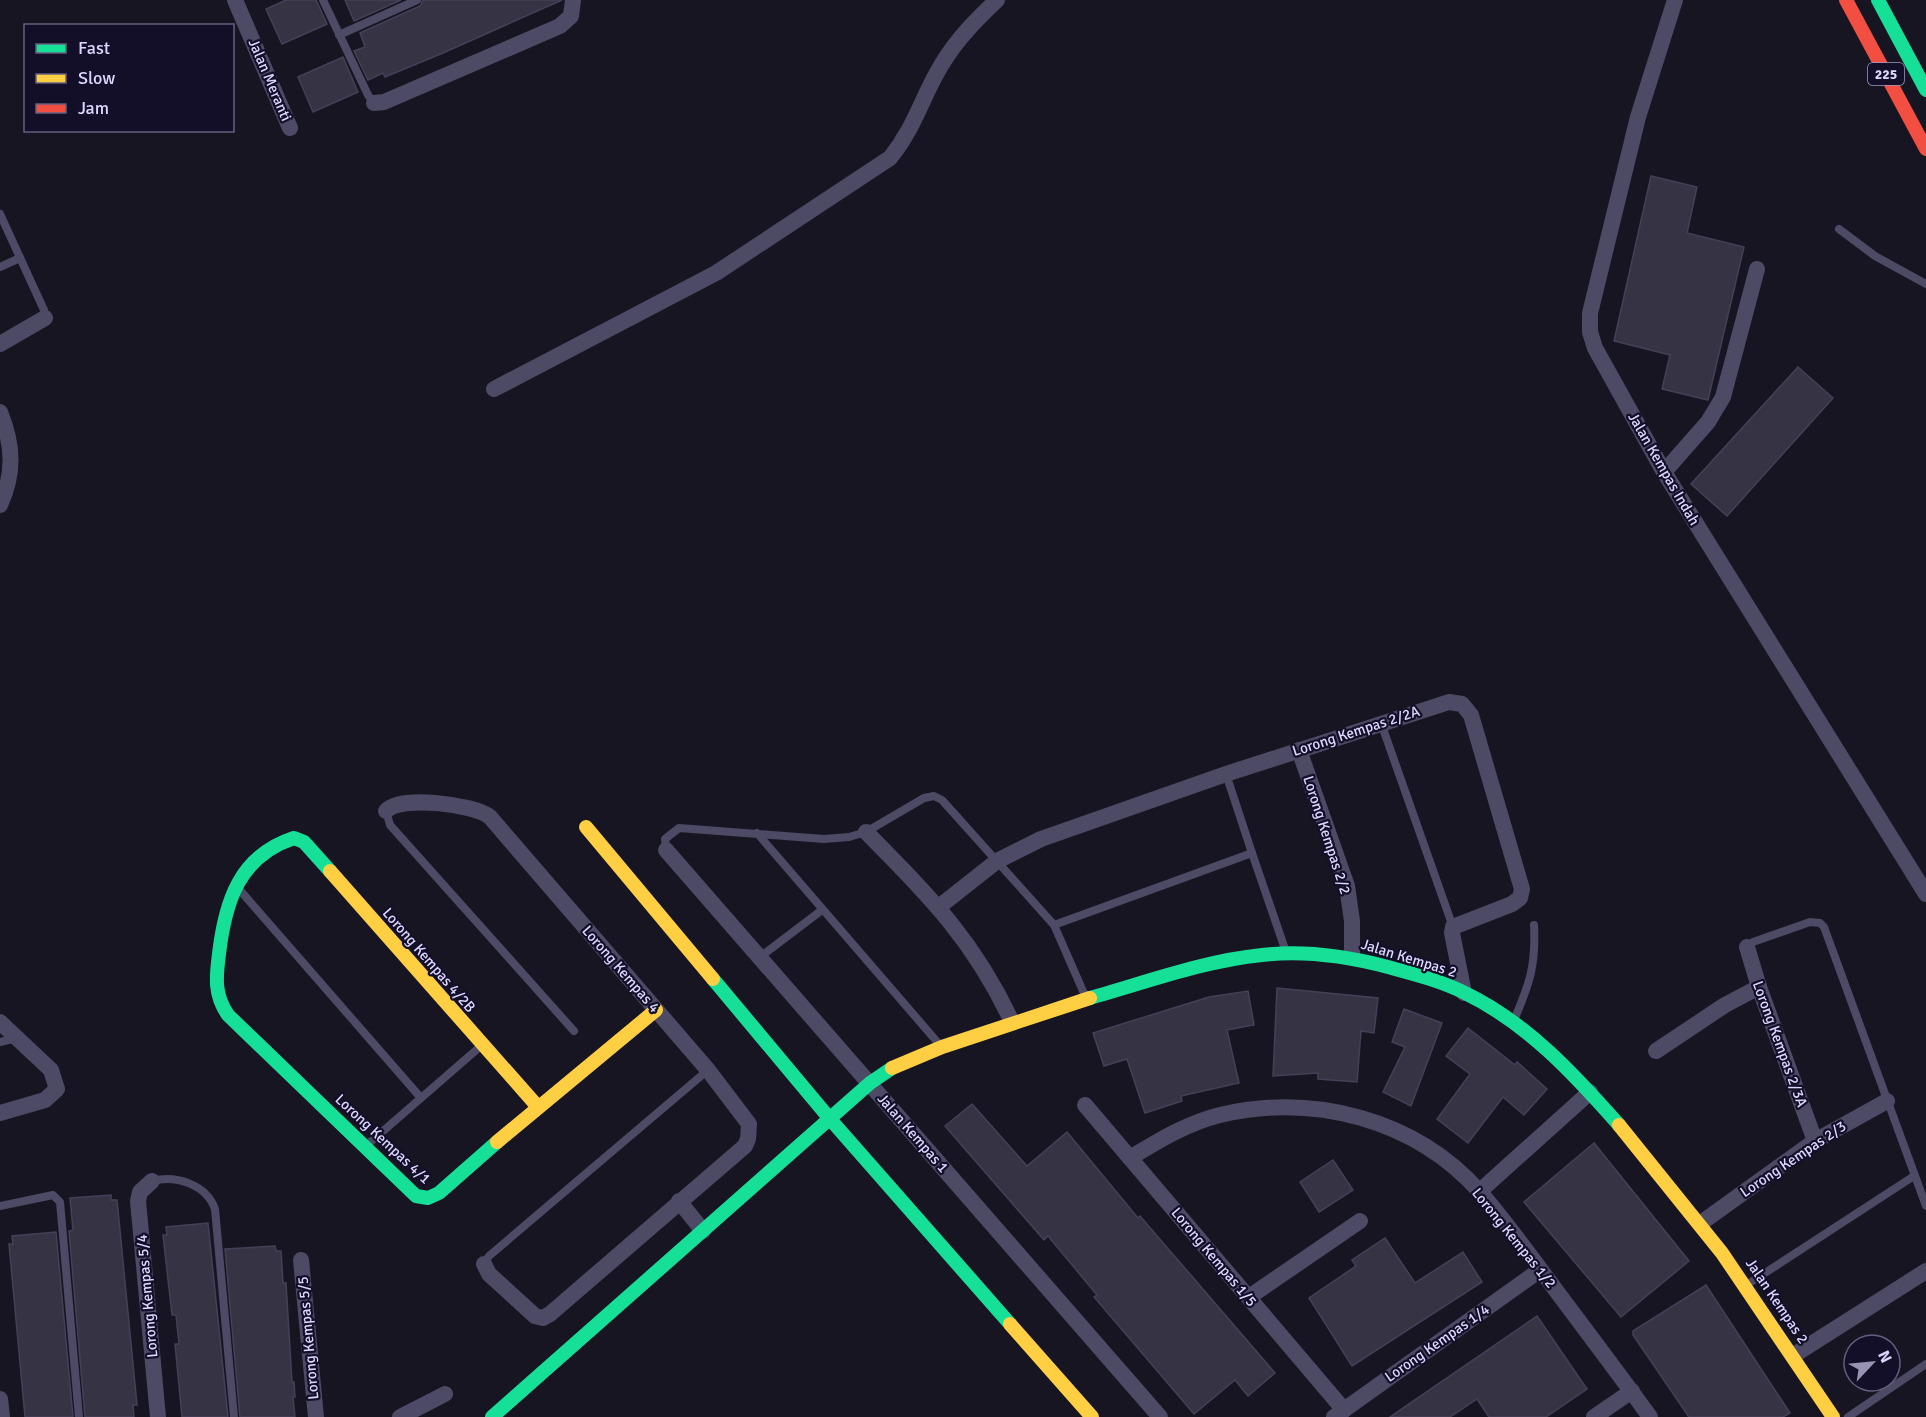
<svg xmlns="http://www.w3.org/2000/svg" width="1926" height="1417" viewBox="0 0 1926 1417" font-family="Signika,sans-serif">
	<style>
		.building { fill: #363345; stroke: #454057; stroke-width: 1.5 }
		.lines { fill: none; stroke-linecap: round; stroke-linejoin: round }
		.lane { stroke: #4c4a64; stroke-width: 8 }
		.street { stroke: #4c4a64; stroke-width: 16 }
		.fast { stroke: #16e098; stroke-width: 14 }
		.slow { stroke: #ffcf43; stroke-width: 14 }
		.jam { stroke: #f24e42; stroke-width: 14 }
		.labels { text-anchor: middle; stroke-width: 4.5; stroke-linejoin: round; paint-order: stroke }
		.shield { fill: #140f29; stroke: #a19bbf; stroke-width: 1.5 }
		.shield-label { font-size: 14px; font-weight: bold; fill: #ddd7ff }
		.street-label { font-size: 15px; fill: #ddd7ff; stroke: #140f29 }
	</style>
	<rect width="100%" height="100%" fill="#181523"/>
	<g class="building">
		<polygon points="286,0 316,0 327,24 282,44 266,9"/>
		<polygon points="345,0 401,0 354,21"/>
		<polygon points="423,0 562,0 443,53 385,77 383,73 368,80 354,51 365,47 360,33 420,6"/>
		<polygon points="343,57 358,92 313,112 298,77"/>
		<polygon points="1651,176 1697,187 1687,233 1744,247 1708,400 1662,389 1670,355 1614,341"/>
		<polygon points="1798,367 1833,398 1727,516 1691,484"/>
		<polygon points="1277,988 1378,998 1374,1033 1361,1031 1357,1082 1318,1079 1318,1073 1273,1076"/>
		<polygon points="1248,991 1254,1025 1227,1030 1239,1083 1181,1096 1182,1101 1145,1113 1127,1059 1104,1066 1093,1033 1209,997"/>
		<polygon points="1404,1009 1442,1023 1411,1106 1383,1092 1405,1047 1392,1042"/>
		<polygon points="1468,1028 1515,1065 1517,1062 1547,1089 1524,1115 1503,1097 1468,1143 1437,1119 1470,1074 1446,1056"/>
		<polygon points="972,1104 1027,1166 1067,1132 1138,1218 1140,1216 1275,1373 1248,1396 1235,1380 1194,1414 1094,1297 1097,1295 1048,1236 1044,1240 945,1126"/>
		<polygon points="1594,1143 1689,1261 1621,1317 1524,1202"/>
		<polygon points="1333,1160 1353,1190 1319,1212 1300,1182"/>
		<polygon points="111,1195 111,1200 117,1200 137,1405 133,1405 134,1417 85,1417 69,1231 73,1230 70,1198"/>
		<polygon points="208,1223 228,1417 182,1417 175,1344 179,1344 176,1315 172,1315 163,1235 167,1235 166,1227"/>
		<polygon points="56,1232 73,1417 25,1417 9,1244 13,1244 12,1236"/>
		<polygon points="1385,1238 1415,1283 1463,1252 1482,1282 1352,1366 1309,1298 1356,1266 1352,1260"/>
		<polygon points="275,1246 276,1251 281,1251 283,1283 286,1283 292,1382 294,1382 295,1397 293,1397 295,1417 240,1417 225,1249"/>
		<polygon points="1706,1285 1790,1413 1783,1417 1689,1417 1633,1335 1633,1331"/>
		<polygon points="1537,1316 1587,1389 1546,1417 1489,1417 1477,1399 1450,1417 1390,1417"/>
	</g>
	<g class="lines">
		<g class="lane">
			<polyline points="323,0 368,95 374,103"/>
			<polyline points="339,35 417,0"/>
			<polyline points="0,214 44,310 45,318"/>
			<polyline points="1839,229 1875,256 1926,284"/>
			<polyline points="0,267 20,258"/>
			<polyline points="1381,723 1453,927"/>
			<polyline points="386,811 390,825 574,1031"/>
			<polyline points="757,833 939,1044"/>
			<polyline points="666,850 665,839 679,828 824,839 849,837 866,832 924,798 934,796 942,800 1054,925 1086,998"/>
			<polyline points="1252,853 1285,949"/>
			<polyline points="238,888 421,1098"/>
			<polyline points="1054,925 1252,853 1226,774"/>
			<polyline points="1747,947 1753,942 1810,922 1820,923 1824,927 1926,1206"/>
			<polyline points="760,957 822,910"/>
			<path d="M1514 1020C1530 983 1536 965 1534 925"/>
			<polyline points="0,1042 17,1038"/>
			<polyline points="367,1145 482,1045"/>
			<path d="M152 1181C176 1175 206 1184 215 1209L234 1417"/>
			<polyline points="0,1206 53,1195 60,1202 79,1417"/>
			<polyline points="484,1264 489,1256 708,1070"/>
			<polyline points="1748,1284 1914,1176"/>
			<polyline points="1848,1417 1926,1364"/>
		</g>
		<g class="street">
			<polyline points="235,0 290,128"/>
			<polyline points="1675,0 1638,117 1590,313 1590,332 1595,348 1664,472 1926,894"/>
			<polyline points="374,103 384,102 560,26 571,16 573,0"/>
			<polyline points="0,344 45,318"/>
			<path d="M494 389 716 273 890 158C916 126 922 96 942 64 957 39 976 20 997 0"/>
			<path d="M0 412C13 444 15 473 0 505"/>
			<polyline points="1664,472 1708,422 1723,397 1757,269"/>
			<polyline points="1299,750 1347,886 1352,921 1352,957"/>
			<path d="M386 811C400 795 474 804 490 817L708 1070 749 1124 748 1139 745 1146 550 1314 543 1318 535 1316 489 1274 484 1264"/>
			<path d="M866 832C929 896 973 939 1012 1022"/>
			<polyline points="666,850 1160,1417"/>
			<polyline points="940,906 997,861 1041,839 1226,774 1449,702 1462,704 1471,715 1522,889 1520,898 1512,904 1453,927 1452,933 1464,993"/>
			<polyline points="1747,947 1759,987 1815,1141"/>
			<polyline points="0,1022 51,1070 57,1089 45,1100 0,1113"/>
			<polyline points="1656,1051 1725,1005 1759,987"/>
			<polyline points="1085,1105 1344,1410"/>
			<path d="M1130 1158C1158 1141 1187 1123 1220 1115 1314 1093 1415 1119 1480 1192 1507 1223 1531 1257 1555 1289 1587 1332 1619 1374 1650 1417"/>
			<polyline points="152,1181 140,1192 138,1201 158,1417"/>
			<polyline points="1480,1191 1590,1092"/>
			<polyline points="679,1201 703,1231"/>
			<polyline points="1701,1223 1815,1141 1887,1101"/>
			<polyline points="301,1260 316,1417"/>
			<polyline points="1249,1297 1360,1221"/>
			<polyline points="1794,1355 1926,1271"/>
			<polyline points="0,1399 2,1417"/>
			<polyline points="400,1417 445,1394"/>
			<polyline points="1334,1417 1540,1270"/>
			<polyline points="1594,1417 1632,1391"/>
		</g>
		<g class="fast">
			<polyline points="1878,0 1926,90"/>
			<path d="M330 871 304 842 294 838C239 856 225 902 219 954 216 977 214 995 228 1015L416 1196 428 1198 439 1193 497 1142"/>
			<polyline points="713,979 830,1119 1010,1324"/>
			<path d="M1090 998C1147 982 1203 961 1262 955 1305 950 1346 956 1388 967 1414 974 1441 981 1465 993 1527 1023 1574 1074 1619 1125"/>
			<polyline points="492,1417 870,1083 892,1068"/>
		</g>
		<g class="slow">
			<polyline points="586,827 713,979"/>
			<polyline points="330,871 538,1107"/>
			<polyline points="892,1068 942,1047 1090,998"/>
			<polyline points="1619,1125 1722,1253 1833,1417"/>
			<polyline points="497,1142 656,1010"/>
			<polyline points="1010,1324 1092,1417"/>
		</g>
		<polyline class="jam" points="1846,0 1926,149"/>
	</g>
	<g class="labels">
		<rect class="shield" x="1868" y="63" width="36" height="22" rx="4.5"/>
		<g class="shield-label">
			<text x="1886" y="79">225</text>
		</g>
		<g class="street-label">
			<text transform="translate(270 80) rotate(67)" y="5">Jalan Meranti</text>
			<text transform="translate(1664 469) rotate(60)" y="5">Jalan Kempas Indah</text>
			<text transform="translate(1356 731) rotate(-18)" y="5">Lorong Kempas 2/2A</text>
			<text transform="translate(1327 835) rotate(72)" y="5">Lorong Kempas 2/2</text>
			<text transform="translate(1409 958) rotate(17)" y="5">Jalan Kempas 2</text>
			<text transform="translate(429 960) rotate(49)" y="5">Lorong Kempas 4/2B</text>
			<text transform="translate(621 969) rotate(49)" y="5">Lorong Kempas 4</text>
			<text transform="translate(1780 1044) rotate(70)" y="5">Lorong Kempas 2/3A</text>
			<text transform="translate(913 1133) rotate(49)" y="5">Jalan Kempas 1</text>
			<text transform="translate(383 1139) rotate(43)" y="5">Lorong Kempas 4/1</text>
			<text transform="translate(1793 1159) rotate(-34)" y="5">Lorong Kempas 2/3</text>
			<text transform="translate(1514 1238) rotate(51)" y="5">Lorong Kempas 1/2</text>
			<text transform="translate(1214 1257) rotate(50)" y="5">Lorong Kempas 1/5</text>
			<text transform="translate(147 1296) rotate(-95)" y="5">Lorong Kempas 5/4</text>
			<text transform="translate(1777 1301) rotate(56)" y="5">Jalan Kempas 2</text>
			<text transform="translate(308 1338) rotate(-95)" y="5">Lorong Kempas 5/5</text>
			<text transform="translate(1437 1343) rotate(-35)" y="5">Lorong Kempas 1/4</text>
		</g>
	</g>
	<rect x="24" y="24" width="210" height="108" fill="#140f29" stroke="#645f7f" stroke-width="1.5"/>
	<rect x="36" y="44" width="30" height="9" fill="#16e098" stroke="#645f7f" stroke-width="1.5"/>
	<text x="78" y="54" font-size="18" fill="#ddd7ff">Fast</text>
	<rect x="36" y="74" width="30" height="9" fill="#ffcf43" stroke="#645f7f" stroke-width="1.5"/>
	<text x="78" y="84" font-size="18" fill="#ddd7ff">Slow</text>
	<rect x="36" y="104" width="30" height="9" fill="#f24e42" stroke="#645f7f" stroke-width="1.5"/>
	<text x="78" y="114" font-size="18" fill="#ddd7ff">Jam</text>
	<g transform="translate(1872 1363) rotate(64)"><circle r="28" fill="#140f29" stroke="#645f7f" stroke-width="1.5"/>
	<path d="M0-4.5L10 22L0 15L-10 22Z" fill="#9893b2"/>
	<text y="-9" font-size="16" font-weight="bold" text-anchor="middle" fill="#ddd7ff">N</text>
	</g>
</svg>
